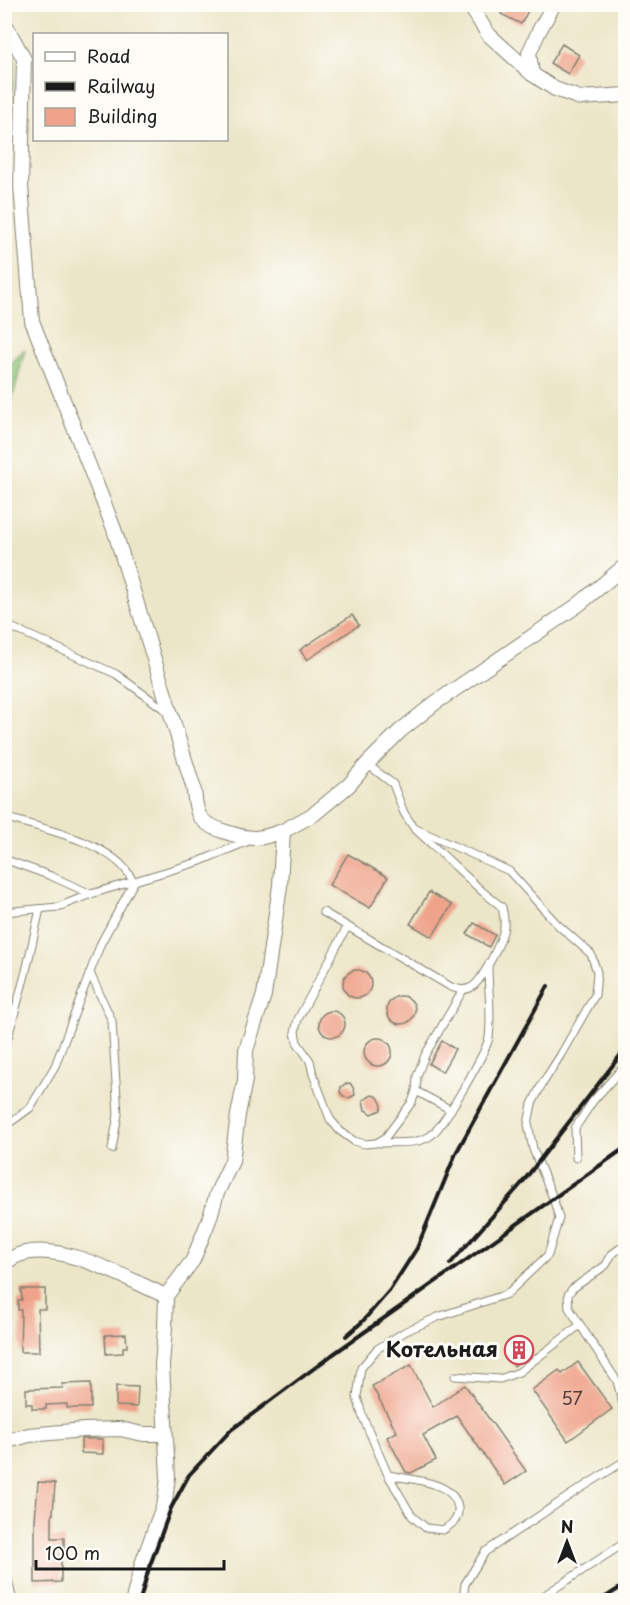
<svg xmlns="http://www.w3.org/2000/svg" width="630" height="1605" viewBox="0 0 630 1605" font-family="'Playpen Sans',sans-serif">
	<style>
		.green { fill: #90c77a; stroke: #56724b; stroke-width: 1.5 }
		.building { fill: #efa38a }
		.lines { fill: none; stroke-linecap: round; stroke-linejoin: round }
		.service-casing { stroke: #848172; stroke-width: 9 }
		.minor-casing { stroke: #848172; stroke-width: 16 }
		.service { stroke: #fff; stroke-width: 7 }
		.minor { stroke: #fff; stroke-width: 14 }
		.rail { stroke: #1c1c1c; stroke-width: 4 }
		.labels { text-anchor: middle; stroke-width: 6; stroke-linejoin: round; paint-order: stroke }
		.number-label { font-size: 18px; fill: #513e38 }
		.poi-label { font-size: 21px; font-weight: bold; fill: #1c1c1c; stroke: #fdfcf7; text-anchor: end }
	</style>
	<rect width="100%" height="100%" fill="#fdfcf7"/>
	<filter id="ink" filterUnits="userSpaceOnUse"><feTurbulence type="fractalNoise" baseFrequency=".0167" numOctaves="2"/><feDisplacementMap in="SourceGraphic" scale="12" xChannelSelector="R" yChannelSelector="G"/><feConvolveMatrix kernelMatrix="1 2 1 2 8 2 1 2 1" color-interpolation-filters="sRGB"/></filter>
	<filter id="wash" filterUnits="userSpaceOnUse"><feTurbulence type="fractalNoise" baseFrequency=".008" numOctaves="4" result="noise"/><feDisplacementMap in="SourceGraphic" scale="24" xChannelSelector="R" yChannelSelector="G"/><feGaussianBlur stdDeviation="1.35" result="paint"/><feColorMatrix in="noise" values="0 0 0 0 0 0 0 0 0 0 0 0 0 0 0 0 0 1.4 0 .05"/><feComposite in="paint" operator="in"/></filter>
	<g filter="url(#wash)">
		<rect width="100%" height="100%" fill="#ece6c8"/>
		<g class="green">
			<polygon points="5,39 15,59 9,131 4,131"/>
			<polygon points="25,349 14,392 5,410 5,371"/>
		</g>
		<g id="blocks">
			<g class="building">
				<polygon points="506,4 525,4 530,7 521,24 501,14"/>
				<polygon points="562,44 579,55 568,74 550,63"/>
				<polygon points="352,615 359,625 307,660 300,650"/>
				<polygon points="348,854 388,877 370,908 329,885"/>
				<polygon points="429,892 452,905 432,937 410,924"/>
				<polygon points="474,923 495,935 489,947 467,934"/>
				<circle cx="357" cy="984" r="14"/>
				<circle cx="401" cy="1010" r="14"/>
				<circle cx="332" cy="1024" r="13"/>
				<circle cx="378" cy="1052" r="14"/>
				<polygon points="442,1041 455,1049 442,1072 429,1064"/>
				<polygon points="350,1083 354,1089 355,1095 349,1098 344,1097 340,1092 341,1087 345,1084"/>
				<polygon points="372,1095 378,1097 382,1105 381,1110 372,1114 365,1110 363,1100"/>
				<polygon points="21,1289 45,1289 45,1309 38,1309 39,1352 20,1352 21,1310 18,1310 18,1300 22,1300"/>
				<polygon points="126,1334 127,1347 123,1347 123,1353 106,1354 105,1335"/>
				<polygon points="520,1345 528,1355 514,1366 506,1355"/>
				<polygon points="578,1362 612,1409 568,1441 532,1390 559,1370 562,1374"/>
				<polygon points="411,1365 433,1407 465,1385 526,1471 505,1485 457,1416 423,1435 436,1460 411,1473 406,1472 387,1437 397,1432 372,1386"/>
				<polygon points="91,1383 91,1408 67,1408 67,1404 46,1405 46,1409 32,1409 32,1404 26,1404 26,1389 63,1388 62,1384"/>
				<polygon points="116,1386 138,1387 137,1407 116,1406"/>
				<polygon points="81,1439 103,1439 103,1454 81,1453"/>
				<polygon points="38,1482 55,1483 53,1514 52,1514 52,1538 64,1538 64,1554 61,1554 61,1582 35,1583 35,1520"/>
			</g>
		</g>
	</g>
	<g filter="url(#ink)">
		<use href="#blocks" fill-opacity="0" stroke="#848172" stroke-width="1.5"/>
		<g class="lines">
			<g class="service-casing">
				<g id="service">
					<polyline points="4,624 116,674 168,712"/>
					<path d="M4 817C40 828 102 840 126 870 129 874 131 878 134 882"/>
					<polyline points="4,859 51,876 91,894"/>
					<polyline points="4,912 58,907 91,894 198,862 251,840"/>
					<path d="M323 912 451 987C458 989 463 991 470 988 482 983 503 939 504 926 505 920 503 913 502 907L483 892 414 828 404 813 393 784 367 764"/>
					<polyline points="347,927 298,1019 295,1032 297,1042 310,1061 313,1074 330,1119 340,1131 354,1141 365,1144 376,1143 385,1138 412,1102 416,1091 417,1076 425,1055 463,990"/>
					<polyline points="90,973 112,1021 118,1114 112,1149"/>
					<polyline points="4,1052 26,971 40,909"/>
					<polyline points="416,1091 451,1110"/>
					<polyline points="4,1127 30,1108 55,1066 101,943 134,882"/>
					<path d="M380 1143C395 1142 417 1145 430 1136 442 1129 487 1051 489 1037 492 1015 488 989 488 967"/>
					<polyline points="576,1158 575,1128 593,1101 626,1064"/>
					<polyline points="626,1244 612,1254 606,1265 572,1289 568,1295 569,1308 617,1381 623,1405 626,1428"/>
					<polyline points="455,1376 500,1379 519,1372 580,1325"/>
					<path d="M388 1475C410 1480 454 1480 458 1508 459 1520 452 1524 443 1530L426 1528 412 1516 388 1475 362 1415 357 1397 361 1368 377 1349 406 1331 438 1317 507 1294 548 1255 559 1218 553 1198 533 1149 528 1124 532 1104 541 1086 560 1056 595 995 597 972 591 954 558 925 509 871 414 828"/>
					<polyline points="464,1600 463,1598 465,1584 485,1552 575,1492 626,1460"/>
					<polyline points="537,1600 626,1542"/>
				</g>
			</g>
			<g class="minor-casing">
				<g id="minor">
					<polyline points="469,4 488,34 532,74 555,89 580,98 626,95"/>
					<path d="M4 22 24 59 21 186 32 321 114 529 193 786C195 795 195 807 199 815 205 828 241 838 255 838 264 838 274 834 283 831"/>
					<polyline points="532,74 529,53 539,31 554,4"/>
					<path d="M4 1264C8 1261 12 1258 16 1256 58 1238 127 1279 166 1296"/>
					<polyline points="4,1442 29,1435 84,1430 120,1429 143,1434 165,1434"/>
					<polyline points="4,1578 9,1600"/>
					<polyline points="133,1600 142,1564 165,1501 168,1477 162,1365 165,1328 166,1296 193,1260 209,1220 217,1193 232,1161 238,1115 245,1080 246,1050 264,995 280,886 283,831 314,814 349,785 367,764 400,731 435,703 578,605 626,565"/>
				</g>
			</g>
			<use href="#service" class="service"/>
			<use href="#minor" class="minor"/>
			<g class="rail">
				<polyline points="450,1264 522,1183 626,1048"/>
				<polyline points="346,1336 362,1322 390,1290 417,1248 456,1153 548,986"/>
				<polyline points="140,1600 149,1568 171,1508 189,1475 231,1430 332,1355 626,1147"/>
				<polyline points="601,1600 626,1584"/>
			</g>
		</g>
	</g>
	<defs>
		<g id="building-ring" transform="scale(1.5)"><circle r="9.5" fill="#fdfcf7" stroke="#d1495b" stroke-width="1.5"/><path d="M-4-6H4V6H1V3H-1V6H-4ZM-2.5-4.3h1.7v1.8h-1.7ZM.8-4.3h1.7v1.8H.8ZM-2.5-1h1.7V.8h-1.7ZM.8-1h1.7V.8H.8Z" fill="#d1495b"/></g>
	</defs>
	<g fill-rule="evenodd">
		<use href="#building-ring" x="519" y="1350"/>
	</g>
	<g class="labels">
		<g class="number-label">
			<text x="572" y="1405">57</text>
		</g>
		<g class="poi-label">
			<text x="498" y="1357">Котельная</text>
		</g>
	</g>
	<rect width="630" height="1605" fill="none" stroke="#fdfcf7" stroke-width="24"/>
	<rect x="33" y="33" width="195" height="108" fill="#fdfcf7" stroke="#a3a29f" stroke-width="1.5"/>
	<rect x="45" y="52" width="30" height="9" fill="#ffffff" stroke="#a3a29f" stroke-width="1.5"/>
	<text x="87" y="63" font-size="18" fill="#1c1c1c">Road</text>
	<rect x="45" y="82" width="30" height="9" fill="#1c1c1c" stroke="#a3a29f" stroke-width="1.5"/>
	<text x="87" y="93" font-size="18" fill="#1c1c1c">Railway</text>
	<rect x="45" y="108" width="30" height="18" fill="#efa38a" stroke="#a3a29f" stroke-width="1.5"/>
	<text x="87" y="123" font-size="18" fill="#1c1c1c">Building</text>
	<g transform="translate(567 1542)" stroke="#fdfcf7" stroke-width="4.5" paint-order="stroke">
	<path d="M0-4.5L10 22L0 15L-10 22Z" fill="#1c1c1c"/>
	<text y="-9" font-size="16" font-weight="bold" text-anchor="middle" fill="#1c1c1c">N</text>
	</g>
	<path d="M36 1560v9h188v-9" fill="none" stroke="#1c1c1c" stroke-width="3"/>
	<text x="45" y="1560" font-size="18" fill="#1c1c1c" stroke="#fdfcf7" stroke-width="4.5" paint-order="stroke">100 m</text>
</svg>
